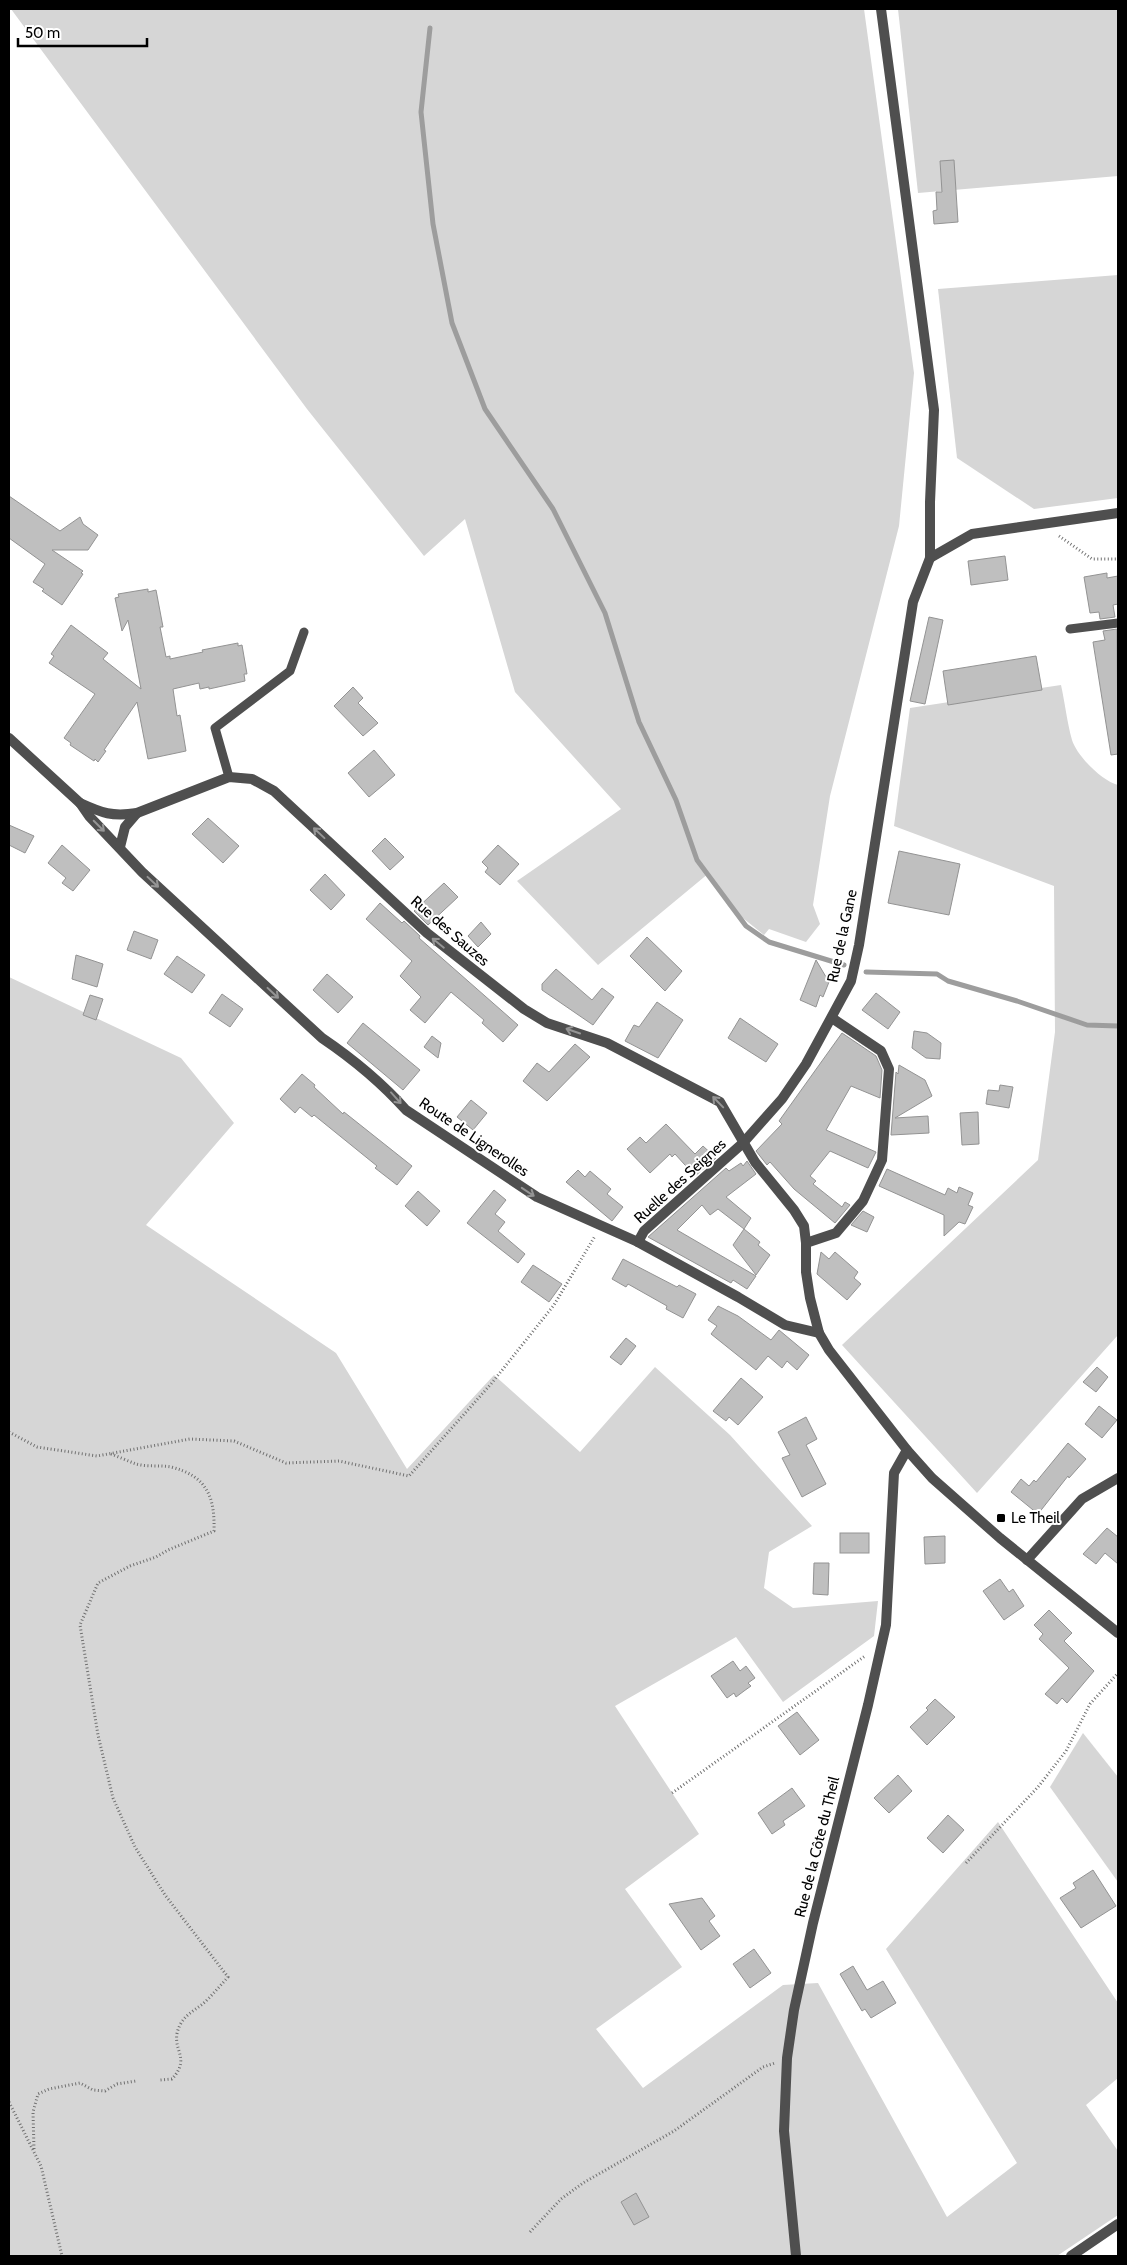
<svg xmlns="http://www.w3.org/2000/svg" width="1127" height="2265" viewBox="0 0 1127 2265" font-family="Cabin,sans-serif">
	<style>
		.green { fill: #d6d6d6 }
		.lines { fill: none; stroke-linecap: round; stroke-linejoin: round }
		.stream { stroke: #9d9d9d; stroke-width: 5 }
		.building { fill: #bfbfbf; stroke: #939393 }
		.path { stroke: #717171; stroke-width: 3; stroke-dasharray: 1 2.5; stroke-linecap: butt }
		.service { stroke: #4f4f4f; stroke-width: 9 }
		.minor { stroke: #4f4f4f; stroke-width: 10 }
		.tertiary { stroke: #4f4f4f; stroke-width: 10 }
		.oneway { stroke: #959595 }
		.poi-dot { fill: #000; stroke: #fff; stroke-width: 2 }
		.labels { text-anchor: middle; stroke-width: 4; stroke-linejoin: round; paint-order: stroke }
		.street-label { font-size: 15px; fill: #000; stroke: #fff }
		.poi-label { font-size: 15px; fill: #000; stroke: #fff; text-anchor: start }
	</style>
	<rect width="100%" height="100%" fill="#fff"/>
	<g class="green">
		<polygon points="11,9 864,9 914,373 899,526 830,796 813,905 820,924 806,942 769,929 764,935 728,906 709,873 598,965 517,881 621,809 515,692 465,519 424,556 307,409"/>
		<polygon points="898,9 1118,9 1118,176 918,193"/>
		<polygon points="1118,275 1118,498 1034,509 957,458 938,289"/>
		<path d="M1061 685C1065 703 1067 722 1072 740 1077 756 1102 781 1118 785V1335L977 1493 842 1345 1038 1160 1055 1032 1054 886 894 826 910 708Z"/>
		<polygon points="9,977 181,1058 234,1123 146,1225 336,1353 407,1469 494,1375 580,1452 655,1367 730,1435 812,1526 769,1552 764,1588 793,1608 878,1601 874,1636 783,1702 736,1637 615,1706 699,1834 625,1889 682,1967 596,2029 643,2088 783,1985 818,1983 947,2217 1017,2163 886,1949 998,1822 1118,2003 1118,2078 1086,2105 1118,2151 1118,2215 1057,2256 9,2256"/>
		<polygon points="1083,1733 1118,1777 1118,1882 1050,1787"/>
	</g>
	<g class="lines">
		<g class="stream">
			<polyline points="430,28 421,112 433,224 452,323 485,409 553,509 605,613 639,722 676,800 697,860 746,926 769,942 844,965"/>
			<polyline points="866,972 937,974 948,981 1017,1001 1087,1025 1118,1026"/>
		</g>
	</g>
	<g class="building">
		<polygon points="954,160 958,222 934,224 933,211 937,210 936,192 942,192 940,161"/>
		<polygon points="9,496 60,531 80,517 83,524 98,535 88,550 52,550 83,571 81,573 83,574 62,605 42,591 44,589 33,582 45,564 9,538"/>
		<polygon points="1005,556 1008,580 971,585 968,561"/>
		<polygon points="1107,573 1107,578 1118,576 1118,604 1113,605 1115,617 1100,619 1099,612 1090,613 1084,577"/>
		<polygon points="148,589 148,592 156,590 163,627 160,627 166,657 170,656 170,659 203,652 202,650 238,643 238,646 242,645 247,674 244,674 245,681 209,689 209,687 200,689 199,683 173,689 177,716 180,715 186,751 148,759 137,702 104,750 106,751 98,762 95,759 94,761 70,745 71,743 64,738 95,694 49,663 54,656 51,654 71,625 108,653 103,659 141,689 128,620 122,631 115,598 119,597 118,594"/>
		<polygon points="929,617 943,620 925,704 910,701"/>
		<polygon points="1117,629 1118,754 1111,755 1093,642 1105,640 1103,631"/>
		<polygon points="1036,656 1042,690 948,705 943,671"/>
		<polygon points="353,687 363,698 358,703 378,723 363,736 334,706"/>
		<polygon points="374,750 395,775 369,797 348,773"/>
		<polygon points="208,818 239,846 223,863 192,834"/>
		<polygon points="9,825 34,836 25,853 9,845"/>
		<polygon points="385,838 404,857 390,870 372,851"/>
		<polygon points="62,845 90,870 73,891 62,883 66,878 48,863"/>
		<polygon points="498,845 519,864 500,885 485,872 488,868 482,862"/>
		<polygon points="899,851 960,864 949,915 888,903"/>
		<polygon points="325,874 345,895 331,910 310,890"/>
		<polygon points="444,883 458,897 428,925 414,911"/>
		<polygon points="380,903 402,923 404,921 420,936 419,938 518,1025 503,1042 482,1023 484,1020 451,992 425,1023 410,1010 421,997 400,976 412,961 366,919"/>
		<polygon points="481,922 491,934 478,947 468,936"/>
		<polygon points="134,931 158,940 151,959 127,950"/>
		<polygon points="647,937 682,971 665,991 630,956"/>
		<polygon points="76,955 103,964 97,987 72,979"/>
		<polygon points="177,956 205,975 192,993 164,974"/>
		<polygon points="816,960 829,982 823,997 820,995 816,1007 800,1000"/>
		<polygon points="556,969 592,1000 602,988 614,997 593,1025 542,990 542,984"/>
		<polygon points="327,974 353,997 338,1013 313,990"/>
		<polygon points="876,993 900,1012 888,1029 862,1010"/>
		<polygon points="222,994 243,1009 230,1027 209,1013"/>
		<polygon points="90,995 103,999 96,1020 83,1015"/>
		<polygon points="657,1002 683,1020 658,1058 625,1041 634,1025 639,1027"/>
		<polygon points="740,1018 778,1044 766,1062 728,1038"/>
		<polygon points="363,1023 420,1070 403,1090 347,1043"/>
		<polygon points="914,1031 927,1033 941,1043 940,1059 926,1058 912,1048"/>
		<polygon points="842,1033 876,1056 882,1070 880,1098 851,1086 826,1130 876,1152 868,1168 830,1151 810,1176 816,1181 813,1184 842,1207 845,1202 850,1205 835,1223 794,1189 770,1162 767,1165 756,1151 782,1124 779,1121"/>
		<polygon points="432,1036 441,1043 438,1058 424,1047"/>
		<polygon points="575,1044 590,1057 547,1101 523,1081 537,1063 549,1072"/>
		<polygon points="899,1065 925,1080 932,1096 895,1118 928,1116 929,1133 891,1135 896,1072 898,1074"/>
		<polygon points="302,1074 315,1085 314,1087 343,1114 344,1112 412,1166 397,1185 375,1168 377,1166 314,1115 312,1117 300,1107 295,1113 280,1099"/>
		<polygon points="1000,1085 1013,1087 1009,1108 986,1104 988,1090 999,1091"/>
		<polygon points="471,1100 487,1113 473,1130 457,1117"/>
		<polygon points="978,1112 979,1144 962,1145 960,1113"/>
		<polygon points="666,1124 695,1154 703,1146 716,1158 695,1176 675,1154 672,1157 670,1154 650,1173 627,1149 640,1137 646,1143"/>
		<polygon points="747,1161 756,1174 726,1197 751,1218 744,1229 718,1209 710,1215 702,1205 677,1230 756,1276 747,1289 733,1280 731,1283 648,1237 726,1168 729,1171 741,1163 743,1166"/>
		<polygon points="887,1169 945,1195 948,1188 957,1193 959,1187 973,1193 968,1205 973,1207 965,1224 959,1222 944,1236 944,1215 879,1186"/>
		<polygon points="578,1170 585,1177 590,1171 611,1189 607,1194 623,1207 612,1221 566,1182"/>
		<polygon points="494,1190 506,1200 495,1214 505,1222 498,1231 525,1254 518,1263 467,1223"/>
		<polygon points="418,1191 440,1211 427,1226 405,1206"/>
		<polygon points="863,1211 874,1217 867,1232 851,1225"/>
		<polygon points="744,1229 760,1242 758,1245 770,1255 756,1275 733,1245"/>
		<polygon points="821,1252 829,1259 835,1252 858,1272 854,1278 861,1284 847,1300 817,1274"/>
		<polygon points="623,1259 677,1287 679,1285 696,1294 683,1318 666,1309 667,1306 628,1284 626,1287 612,1279"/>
		<polygon points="533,1265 562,1284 549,1302 521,1282"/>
		<polygon points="718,1306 738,1316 771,1340 779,1330 809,1355 797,1370 787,1361 782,1368 768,1356 756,1370 711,1334 717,1326 708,1320"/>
		<polygon points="626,1338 636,1346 621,1365 610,1357"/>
		<polygon points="1097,1367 1108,1377 1096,1392 1083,1382"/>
		<polygon points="741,1378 763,1397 738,1425 729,1417 726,1421 713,1411"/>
		<polygon points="1099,1406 1117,1420 1102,1438 1085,1424"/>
		<polygon points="806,1417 817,1439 806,1445 826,1484 802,1497 782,1458 790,1455 778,1432"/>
		<polygon points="1068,1443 1086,1459 1069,1478 1068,1476 1038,1514 1011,1492 1021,1479 1029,1486 1034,1480 1036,1482"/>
		<polygon points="1107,1528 1118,1537 1118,1564 1105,1553 1096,1564 1083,1554"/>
		<rect x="840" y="1533" width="29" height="20"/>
		<polygon points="945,1536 945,1563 925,1564 924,1537"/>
		<polygon points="814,1563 829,1563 828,1595 813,1594"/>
		<polygon points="1000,1579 1009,1592 1013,1589 1024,1606 1004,1620 983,1591"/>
		<polygon points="1049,1610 1072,1633 1064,1641 1094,1671 1067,1703 1062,1698 1057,1704 1045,1694 1069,1668 1039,1639 1043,1634 1034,1625"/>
		<polygon points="733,1661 740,1671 746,1666 755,1678 748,1683 751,1686 744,1691 736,1697 734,1693 727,1698 711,1676"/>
		<polygon points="935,1699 955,1717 927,1745 910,1727 928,1710 926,1708"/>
		<polygon points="797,1712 819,1740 800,1755 778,1726"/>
		<polygon points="898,1775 912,1791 889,1813 874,1798"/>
		<polygon points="792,1788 805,1806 783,1821 785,1825 772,1834 758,1813"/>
		<polygon points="948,1815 964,1830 943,1853 927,1838"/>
		<polygon points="1093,1870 1116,1906 1081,1928 1060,1898 1076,1888 1073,1883"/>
		<polygon points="702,1898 715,1916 709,1921 720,1936 701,1950 669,1904"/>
		<polygon points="754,1949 771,1973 750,1988 733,1964"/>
		<polygon points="853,1966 867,1990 883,1981 896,2003 871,2018 865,2009 862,2011 840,1974"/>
		<polygon points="636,2193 649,2217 634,2225 621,2202"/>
	</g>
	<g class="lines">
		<g class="path">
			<polyline points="1059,536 1092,559 1118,559"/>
			<polyline points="9,1432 37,1447 97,1456 190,1439 234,1441 286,1463 339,1461 409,1476 491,1384 554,1305 595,1236"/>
			<path d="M111 1454C119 1457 128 1461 136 1464 147 1467 160 1465 171 1467 207 1476 215 1497 214 1531L168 1550 156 1557 130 1566 98 1583 80 1625 98 1735 113 1798 135 1847 165 1895 228 1977C221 1985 214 1993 206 2001 198 2009 186 2013 180 2025 168 2049 193 2056 172 2079L160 2080"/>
			<polyline points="672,1793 865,1656"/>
			<polyline points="966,1863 1038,1787 1066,1751 1090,1704 1118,1673"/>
			<polyline points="9,2102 41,2166 62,2256"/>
			<polyline points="34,2149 33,2112 38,2094 49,2089 80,2083 93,2090 105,2091 117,2084 136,2081"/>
			<polyline points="530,2232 561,2199 583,2183 674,2131 763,2067 775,2063"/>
		</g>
		<g class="service">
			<polyline points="1070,629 1118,623"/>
			<polyline points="229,777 215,728 290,671 304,632"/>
		</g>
		<g class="minor">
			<polyline points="930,558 972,534 1118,513"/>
			<polyline points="638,1242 644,1231 743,1143 782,1099 806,1064 851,981 859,945 913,602 930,558 930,502 934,410 881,9"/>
			<polyline points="806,1243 836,1233 863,1201 882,1160 889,1069 881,1051 832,1018"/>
			<polyline points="1027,1560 1082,1499 1118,1478"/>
			<polyline points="1071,2256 1118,2224"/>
		</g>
		<g class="tertiary">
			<path d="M9 738 80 803 89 816 142 872 322 1038C353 1059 381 1082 406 1110L537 1197 638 1242 738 1297 785 1325 819 1333"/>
			<path d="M80 803C102 813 112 817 137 813L229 777 252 779 274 791 427 933 524 1009 547 1023 607 1043 720 1102 755 1162 794 1210 804 1226 806 1243V1272L810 1298 819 1333 829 1350 907 1450 932 1478 1000 1538 1118 1633"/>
			<polyline points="120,847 125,827 137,813"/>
			<polyline points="796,2256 784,2131 787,2058 794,2010 813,1923 868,1705 886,1625 894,1473 907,1450"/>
		</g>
	</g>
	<defs><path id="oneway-shaft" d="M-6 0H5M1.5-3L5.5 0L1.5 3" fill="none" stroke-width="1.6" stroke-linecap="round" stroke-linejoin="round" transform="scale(1.25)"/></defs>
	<g class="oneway">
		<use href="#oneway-shaft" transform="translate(99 826) rotate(45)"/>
		<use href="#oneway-shaft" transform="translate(319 833) rotate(-137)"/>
		<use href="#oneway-shaft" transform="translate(153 882) rotate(43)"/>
		<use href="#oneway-shaft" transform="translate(438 943) rotate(-141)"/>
		<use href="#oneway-shaft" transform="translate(273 993) rotate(43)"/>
		<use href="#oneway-shaft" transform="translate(573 1031) rotate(-161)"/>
		<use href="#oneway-shaft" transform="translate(396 1098) rotate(48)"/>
		<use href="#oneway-shaft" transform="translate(718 1102) rotate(-134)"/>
		<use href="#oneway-shaft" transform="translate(528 1192) rotate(34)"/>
	</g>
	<rect class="poi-dot" x="996" y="1513" width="10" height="10" rx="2.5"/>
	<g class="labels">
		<g class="street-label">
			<text transform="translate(450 931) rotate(41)" y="5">Rue des Sauzes</text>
			<text transform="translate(842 936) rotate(-78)" y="5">Rue de la Gane</text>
			<text transform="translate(474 1137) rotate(34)" y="5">Route de Lignerolles</text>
			<text transform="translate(680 1181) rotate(-42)" y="5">Ruelle des Seignes</text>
			<text transform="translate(817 1847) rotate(-76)" y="5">Rue de la Côte du Theil</text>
		</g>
		<g class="poi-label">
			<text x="1011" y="1523">Le Theil</text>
		</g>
	</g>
	<rect width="1127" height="2265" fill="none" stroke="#000000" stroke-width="20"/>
	<path d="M18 38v8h129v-8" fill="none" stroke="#000000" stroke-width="2.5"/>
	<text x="25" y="38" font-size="15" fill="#000000" stroke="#ffffff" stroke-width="4" paint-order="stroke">50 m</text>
</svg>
